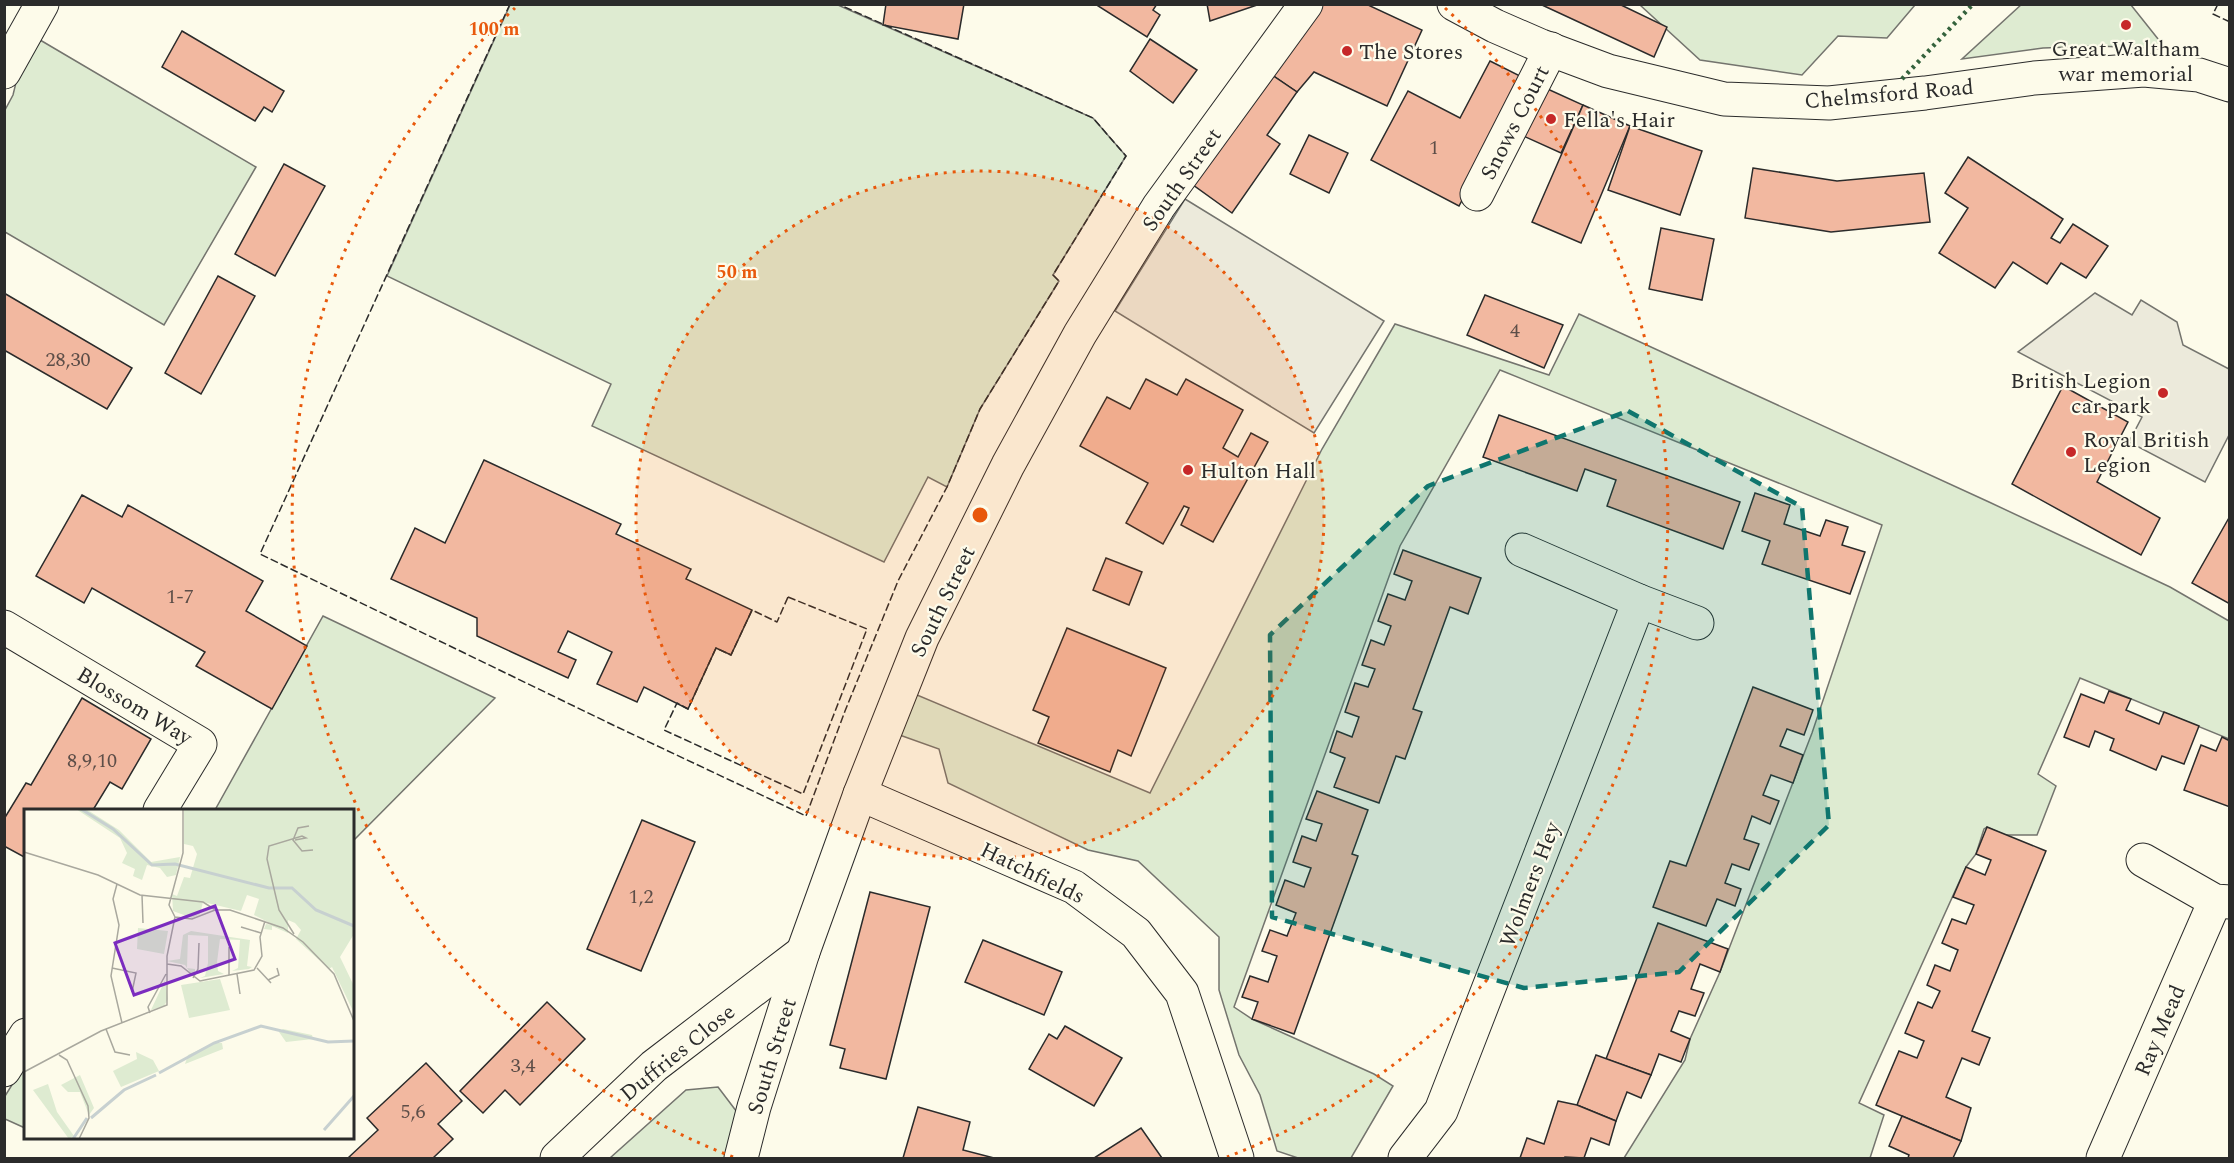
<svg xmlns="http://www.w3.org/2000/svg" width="2234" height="1163" viewBox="0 0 2234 1163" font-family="Spectral,serif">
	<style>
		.green { fill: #deebd1; stroke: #74746e; stroke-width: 1.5 }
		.parking { fill: #eceadb; stroke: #74746e; stroke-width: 1.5 }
		.building { fill: #f2b8a0; stroke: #2b2b2b; stroke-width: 1.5 }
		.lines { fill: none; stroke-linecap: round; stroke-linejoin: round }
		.minor-casing { stroke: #2b2b2b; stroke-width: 35 }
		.tertiary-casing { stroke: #2b2b2b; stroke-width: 35 }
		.minor { stroke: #fdfbea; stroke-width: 33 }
		.tertiary { stroke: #fdfbea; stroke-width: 33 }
		.hedge { stroke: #34623c; stroke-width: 4.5; stroke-dasharray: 3 4.5; stroke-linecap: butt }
		.fence { stroke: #2b2b2b; stroke-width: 1.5; stroke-dasharray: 8 3; stroke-linecap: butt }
		.marked { fill: #0f766e; fill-opacity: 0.2; stroke: #0f766e; stroke-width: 4.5; stroke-dasharray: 12 8; stroke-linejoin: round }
		.ring { fill: none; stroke: #e8590c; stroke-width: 3; stroke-dasharray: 3 6 }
		.poi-dot { fill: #c62828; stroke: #fdfbea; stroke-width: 2 }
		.labels { text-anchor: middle; stroke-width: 4.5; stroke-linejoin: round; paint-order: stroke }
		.number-label { font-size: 20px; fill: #5d4e48 }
		.poi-label { font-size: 22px; fill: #2b2b2b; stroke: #fdfbea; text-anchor: start }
		.street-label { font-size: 22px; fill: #2b2b2b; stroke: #fdfbea }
		.inset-river { fill: none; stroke: #c7d0d0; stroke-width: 3 }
		.inset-road { fill: none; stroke: #a9a89e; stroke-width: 1.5 }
		.view { fill: #7b2cbf; fill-opacity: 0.15; stroke: #7b2cbf; stroke-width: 3 }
		.inset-edge { fill: none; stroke: #2b2b2b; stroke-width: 3 }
		.centre { fill: #e8590c; stroke: #fdfbea; stroke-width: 3 }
		.ring-label { font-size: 18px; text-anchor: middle; font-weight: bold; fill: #e8590c; stroke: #fdfbea; stroke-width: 4.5; stroke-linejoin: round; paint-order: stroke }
	</style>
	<rect width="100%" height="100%" fill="#fdfbea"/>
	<g class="green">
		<polygon points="2022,4 2131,5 2166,49 2098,46 2043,48 1962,59"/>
		<polygon points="510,5 838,5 1093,118 1126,156 1053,275 1059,281 980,409 947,487 928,477 884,562 592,426 611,384 387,276"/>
		<polygon points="1640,5 1915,5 1887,38 1838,36 1802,75 1700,60"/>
		<polygon points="35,37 256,167 164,325 5,232 5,110 13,95 22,58"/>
		<polygon points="1579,314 1989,502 2170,587 2229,621 2229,739 2080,678 2038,774 2056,786 2037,835 2005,835 1987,827 1984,829 1976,854 1966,867 1859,1103 1884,1115 1870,1158 1624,1158 1685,1060 1690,1039 1720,972 1812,733 1882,525 1500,370 1400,546 1234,1007 1252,1019 1374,1074 1393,1086 1351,1158 1298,1158 1277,1151 1260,1095 1239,1055 1219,990 1219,937 1138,861 1088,850 948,783 939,749 894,733 910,692 1150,793 1322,449 1395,324 1549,375"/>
		<polygon points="323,616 495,698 353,841 352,810 215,810"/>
		<polygon points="25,1064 25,1128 5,1119 5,1096"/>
		<polygon points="718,1087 743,1120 733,1158 610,1158 686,1090"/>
	</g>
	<g class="parking">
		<polygon points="1185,199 1384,321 1314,433 1115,311"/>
		<polygon points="2095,293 2132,315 2141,300 2177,322 2183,345 2229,369 2229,435 2205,482 2129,442 2142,417 2018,352"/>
	</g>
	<g class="building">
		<polygon points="886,4 964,4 958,39 883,25"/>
		<polygon points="1095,4 1157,4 1153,10 1160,15 1147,37"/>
		<polygon points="1207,4 1260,4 1210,21"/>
		<polygon points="1316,4 1366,4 1422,30 1387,106 1314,72 1297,92 1266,71"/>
		<polygon points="1619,4 1667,27 1654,57 1542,5"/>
		<polygon points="182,31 284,91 272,112 264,107 255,121 162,67"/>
		<polygon points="1150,39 1197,70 1173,103 1130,71"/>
		<polygon points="1490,61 1526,79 1459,206 1371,160 1408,91 1460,118"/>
		<polygon points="1266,71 1297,92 1267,135 1280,144 1232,213 1189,182"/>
		<polygon points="1541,86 1583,105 1561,153 1519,134"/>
		<polygon points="1583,105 1630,126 1581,243 1532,222"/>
		<polygon points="1630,126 1702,151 1680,215 1608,190"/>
		<polygon points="1309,135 1348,153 1329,193 1290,174"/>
		<polygon points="1968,157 2063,219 2051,238 2060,243 2073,224 2108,246 2086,278 2061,263 2047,284 2013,262 1995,288 1939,253 1968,208 1945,193"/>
		<polygon points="284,164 325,186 275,276 235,254"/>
		<polygon points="1753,168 1837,181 1924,173 1930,222 1831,232 1745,218"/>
		<polygon points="1661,228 1714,239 1702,300 1649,289"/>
		<polygon points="218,276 255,296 201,394 165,373"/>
		<polygon points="4,293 132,368 107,409 4,350"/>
		<polygon points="1485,295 1563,325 1544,368 1467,335"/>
		<polygon points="1146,379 1177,395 1186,379 1243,410 1223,448 1238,457 1251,433 1268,442 1213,542 1181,525 1189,508 1184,506 1163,544 1126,523 1148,483 1080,446 1107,397 1130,409"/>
		<polygon points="2063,386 2128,422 2097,482 2160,518 2141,555 2012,484"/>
		<polygon points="1499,415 1740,502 1723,549 1607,506 1616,480 1585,469 1577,491 1483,457"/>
		<polygon points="484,460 621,524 616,534 691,569 686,579 752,610 731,655 716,648 688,709 644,687 637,702 597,684 612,652 568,631 558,652 576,660 568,678 477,636 477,618 391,579 415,528 445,543"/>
		<polygon points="1755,493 1790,505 1784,524 1820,536 1826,520 1848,527 1842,545 1865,552 1850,594 1762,564 1770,541 1742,531"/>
		<polygon points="82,495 122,517 128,505 263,581 246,611 307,646 272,709 196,666 205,652 92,588 84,603 36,576"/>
		<polygon points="2230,516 2230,604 2192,583"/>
		<polygon points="1403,550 1481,578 1468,614 1450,607 1413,709 1422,712 1405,759 1396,756 1379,803 1334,787 1345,758 1330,752 1337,731 1352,737 1359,717 1345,712 1355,683 1368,687 1375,669 1362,665 1371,640 1384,645 1391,626 1378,621 1388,594 1405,600 1412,581 1394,574"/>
		<polygon points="1106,558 1142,572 1129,605 1093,590"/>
		<polygon points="1067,628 1166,668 1131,756 1118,750 1110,772 1038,743 1049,717 1033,710"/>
		<polygon points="1753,687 1813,710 1804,735 1787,729 1780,746 1803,755 1793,783 1771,775 1763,795 1779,801 1770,824 1752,816 1744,839 1759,844 1749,870 1732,864 1725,883 1741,889 1735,906 1717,899 1706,926 1653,907 1670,861 1686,866"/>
		<polygon points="2109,691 2131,699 2126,710 2159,724 2164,712 2199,726 2184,764 2162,756 2156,770 2110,750 2114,739 2095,731 2089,747 2064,737 2081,694 2104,703"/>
		<polygon points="82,698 151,739 122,789 110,782 93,810 26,810 26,858 4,846 4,819 26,783 31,785"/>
		<polygon points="2222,737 2230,741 2230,807 2184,790 2201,745 2216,751"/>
		<polygon points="1317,791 1368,810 1352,854 1358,856 1294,1034 1252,1019 1258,1002 1242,997 1250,976 1268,982 1277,956 1262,951 1270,930 1287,936 1296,913 1276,905 1285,880 1304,887 1311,868 1293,862 1302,836 1316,841 1322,824 1306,819"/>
		<polygon points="642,820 695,842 641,971 587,949"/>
		<polygon points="1987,827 2046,851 1972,1031 1990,1038 1979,1065 1962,1058 1946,1097 1971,1108 1961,1141 1876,1105 1899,1051 1917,1058 1924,1041 1905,1033 1918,1002 1932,1008 1940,991 1927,985 1935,965 1950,971 1958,950 1942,943 1952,919 1966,924 1974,905 1953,897 1966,867 1985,875 1991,860 1976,854"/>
		<polygon points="870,892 930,907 886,1079 840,1068 845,1049 830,1045"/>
		<polygon points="1658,923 1728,949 1720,972 1700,964 1691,989 1704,993 1695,1016 1679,1011 1671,1031 1690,1039 1681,1062 1659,1054 1651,1075 1606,1059"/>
		<polygon points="983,940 1062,972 1044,1015 965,982"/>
		<polygon points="547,1002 585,1039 520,1105 505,1090 483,1113 460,1091"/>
		<polygon points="1065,1026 1122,1058 1094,1106 1029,1069 1049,1034 1057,1039"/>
		<polygon points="1596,1055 1651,1075 1641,1098 1627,1092 1616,1121 1577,1105"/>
		<polygon points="426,1063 462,1101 438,1124 453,1139 433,1158 351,1158 349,1157 378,1130 367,1118"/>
		<polygon points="1558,1101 1577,1105 1616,1121 1609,1145 1591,1138 1584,1158 1565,1157 1565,1158 1520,1158 1527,1138 1544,1144"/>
		<polygon points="918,1107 970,1122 963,1150 994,1158 903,1158"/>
		<polygon points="1902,1116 1961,1141 1953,1158 1908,1158 1909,1155 1889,1146"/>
		<polygon points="1141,1128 1162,1158 1094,1158"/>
	</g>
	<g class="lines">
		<g class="minor-casing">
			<g id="minor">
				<polyline points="4,72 42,4"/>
				<polyline points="1477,194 1551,49"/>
				<polyline points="1522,550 1639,601 1697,623"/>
				<polyline points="4,627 200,744 160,810"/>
				<polyline points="860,794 1074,887 1136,933 1182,993 1237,1158"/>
				<polyline points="2143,860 2215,901 2230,902"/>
				<polyline points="4,1070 26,1035"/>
				<polyline points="557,1158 654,1066 803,952"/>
				<polyline points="1405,1158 1441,1111 1639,601"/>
				<polyline points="2103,1158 2215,901"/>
			</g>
		</g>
		<g class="tertiary-casing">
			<g id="tertiary">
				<polyline points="1454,4 1495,26 1541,46 1608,71 1724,99 1829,103 1925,93 2034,78 2144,70 2199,75 2230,85"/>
				<polyline points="741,1158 754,1107 803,952 860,794 922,638 1008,465 1080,334 1159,206 1306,4"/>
			</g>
		</g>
		<use href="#minor" class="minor"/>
		<use href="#tertiary" class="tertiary"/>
		<polyline class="hedge" points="1902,79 1973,4"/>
		<g class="fence">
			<polyline points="510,4 260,554 615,726 806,816 845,711 898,581 947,487 980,409 1059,281 1053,275 1126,156 1093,118 838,4"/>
			<polyline points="2218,4 2213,14 2230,22"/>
			<polygon points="788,597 867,629 803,794 664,730 677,703 688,709 716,648 731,655 752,610 777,622"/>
		</g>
	</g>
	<path class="marked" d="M1628 411 1802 507 1829 825 1679 972 1524 988 1272 917 1270 635 1428 486Z"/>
	<circle cx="980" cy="515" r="344" fill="#e8590c" fill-opacity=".12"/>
	<g class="ring">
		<circle cx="980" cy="515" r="344"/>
		<path d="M733 1157A688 688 0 0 1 515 8M1445 8A688 688 0 0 1 1227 1157"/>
	</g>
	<g class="poi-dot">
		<circle cx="2126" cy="25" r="6"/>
		<circle cx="1347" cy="51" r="6"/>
		<circle cx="1551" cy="119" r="6"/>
		<circle cx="2163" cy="393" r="6"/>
		<circle cx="2071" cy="452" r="6"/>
		<circle cx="1188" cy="470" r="6"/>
	</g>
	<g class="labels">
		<g class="number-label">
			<text x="1434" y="154">1</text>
			<text x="1515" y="337">4</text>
			<text x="68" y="366">28,30</text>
			<text x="180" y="603">1-7</text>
			<text x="92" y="767">8,9,10</text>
			<text x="641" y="903">1,2</text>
			<text x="523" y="1072">3,4</text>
			<text x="413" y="1118">5,6</text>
		</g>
		<g class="poi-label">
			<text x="2126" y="56" text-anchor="middle">Great Waltham<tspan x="2126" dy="25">war memorial</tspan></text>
			<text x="1359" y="59">The Stores</text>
			<text x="1563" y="127">Fella's Hair</text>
			<text x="2151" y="388" text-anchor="end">British Legion<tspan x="2151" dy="25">car park</tspan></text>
			<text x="2083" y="447">Royal British<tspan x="2083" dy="25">Legion</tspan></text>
			<text x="1200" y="478">Hulton Hall</text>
		</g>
		<g class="street-label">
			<text transform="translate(1889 93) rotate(-5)" y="8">Chelmsford Road</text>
			<text transform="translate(1514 122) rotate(-63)" y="8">Snows Court</text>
			<text transform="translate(1181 179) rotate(-55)" y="8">South Street</text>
			<text transform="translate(942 601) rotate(-64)" y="8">South Street</text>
			<text transform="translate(135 705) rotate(31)" y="8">Blossom Way</text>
			<text transform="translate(1033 872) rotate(26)" y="8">Hatchfields</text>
			<text transform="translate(1529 884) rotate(-69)" y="8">Wolmers Hey</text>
			<text transform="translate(2159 1030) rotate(-67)" y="8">Ray Mead</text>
			<text transform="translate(677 1052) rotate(-39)" y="8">Duffries Close</text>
			<text transform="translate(771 1056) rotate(-73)" y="8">South Street</text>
		</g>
	</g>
	<g transform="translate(24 809)">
		<rect width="330" height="330" fill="#fdfbea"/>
		<path d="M52 0H62L95 21 127 53 156 48 152 66 143 68 136 59 123 56 118 71 109 67 111 60 98 54 103 44 96 29ZM160 0H330V125L316 148 330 177V204L308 158 305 160 272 130 277 121 271 114 264 111V124L248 117V121L240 120 242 115 250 116 230 106 235 90 223 86 217 102 179 93 176 105 168 109 149 102 148 85 153 87 160 68 166 69 173 45 169 37 160 35ZM114 119 144 122 140 145 113 140ZM167 122 226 131 223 157 228 158 225 160 208 162 214 159 216 131 196 130 193 153 194 162 200 165 176 169 181 167 184 154V127L164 126 163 159 171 160V164L167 165 161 156 143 152 156 150 159 126ZM196 170 206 201 165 209 157 176ZM141 171 144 190 140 197 127 201ZM259 220 288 226 289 230 262 233 255 223ZM190 234H198L199 240 161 255 164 246ZM112 243 129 251 135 262 97 278 89 262 113 250ZM56 266 70 299 65 306 56 283H44L37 276ZM24 275 33 303 50 327 45 330 9 281Z" fill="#deebd1"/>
		<path class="inset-river" d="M57 0 89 20 128 56 151 55 245 79H268L292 101 330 117M135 264 190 234 237 217 304 233 330 232M67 309 100 281 132 266M300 321 330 287M49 330 63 309"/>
		<path class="inset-road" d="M285 17 274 19 269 31 278 42 289 41M0 43 74 66 116 86 179 93 190 100M93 75 89 90 95 116 87 167 98 214M118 86 119 114M151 108 168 110 191 101H206L259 119 279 133 310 165 330 212M151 108 145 96 159 44V0M217 118 237 124M270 125 255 101 243 50 245 37 278 27 282 29 271 31M143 155 157 157 176 172 230 161 238 147 236 128 241 112M88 159 112 164 108 183M233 159 247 174M213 165 216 185M205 166V138M169 169 174 160 175 134M244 171 255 166 253 159M126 204 124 198 142 165M82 220 91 243 106 246M35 246 43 251 64 297 65 309 55 330M0 263 77 222 143 196V147L151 108"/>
		<path class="view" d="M191 97 211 150 110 186 91 134Z"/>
		<rect width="330" height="330" class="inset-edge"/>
	</g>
	<circle cx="980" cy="515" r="9" class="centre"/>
	<g class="ring-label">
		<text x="494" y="35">100 m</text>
		<text x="737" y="278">50 m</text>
	</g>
	<rect width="2234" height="1163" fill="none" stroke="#2b2b2b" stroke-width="12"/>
</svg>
